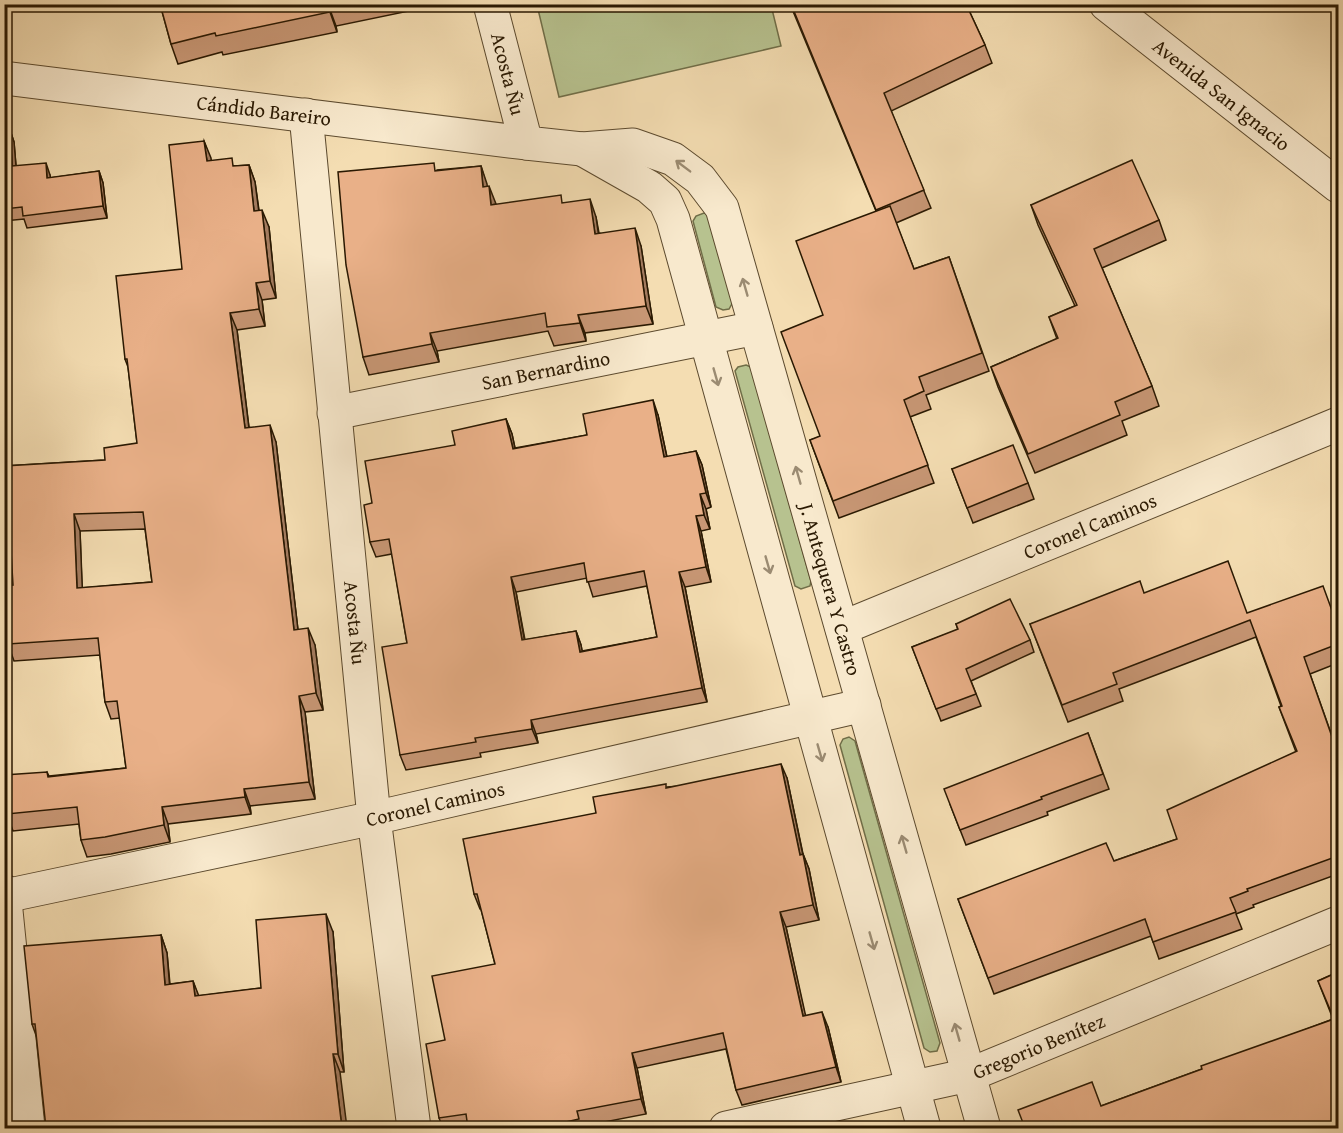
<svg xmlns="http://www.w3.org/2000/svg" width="1343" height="1133" viewBox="0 0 1343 1133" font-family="'Gentium Book Plus',serif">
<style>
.green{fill:#b7c28f;stroke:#706e48;stroke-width:1.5}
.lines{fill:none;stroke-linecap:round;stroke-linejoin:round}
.minor-casing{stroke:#5c4a2e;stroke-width:35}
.tertiary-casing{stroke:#5c4a2e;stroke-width:35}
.minor{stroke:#f8e9cd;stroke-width:33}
.tertiary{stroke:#f8e9cd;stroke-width:33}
.wall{fill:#c89775;stroke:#2a1902;stroke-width:1.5;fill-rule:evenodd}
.shaded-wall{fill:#a37b5f;stroke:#2a1902;stroke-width:1.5}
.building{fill:#e9b088;stroke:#2a1902;stroke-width:1.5;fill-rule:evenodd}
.oneway{stroke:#9b8b72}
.labels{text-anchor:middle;stroke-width:6;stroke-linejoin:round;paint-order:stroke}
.street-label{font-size:20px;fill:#2a1902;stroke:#f8e9cd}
</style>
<rect width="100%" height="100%" fill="#f4ddb2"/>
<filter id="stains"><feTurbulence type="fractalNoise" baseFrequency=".00333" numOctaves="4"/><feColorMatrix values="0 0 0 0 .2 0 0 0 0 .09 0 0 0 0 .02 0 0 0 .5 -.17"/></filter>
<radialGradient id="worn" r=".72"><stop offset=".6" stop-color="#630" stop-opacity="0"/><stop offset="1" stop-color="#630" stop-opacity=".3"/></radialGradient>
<g class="green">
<polygon points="537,5 771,5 781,46 559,97"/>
<polygon points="704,213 707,214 733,302 729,309 723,310 716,307 693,221 696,216"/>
<polygon points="746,365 751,367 811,581 810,586 801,589 795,586 735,371 738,367"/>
<polygon points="849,737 855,741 940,1043 937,1051 930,1052 924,1048 840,745 843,739"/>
</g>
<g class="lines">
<g class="minor-casing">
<g id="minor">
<path id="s1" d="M 1106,4 L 1338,186"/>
<path id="s2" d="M 4,78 L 526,143"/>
<path id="s3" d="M 306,115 L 374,818 L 414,1128"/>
<path id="s4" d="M 334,413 L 756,328"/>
<path id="s5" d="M 842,628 L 1338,424"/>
<polyline points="4,891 28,1128"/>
<path id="s6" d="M 5,896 L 374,818 L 864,705"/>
<path id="s7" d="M 726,1128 L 969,1075 L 1338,923"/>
</g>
</g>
<g class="tertiary-casing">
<g id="tertiary">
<path id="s8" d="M 490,4 L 526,143 L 582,149 L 633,145 L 673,159 L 700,179 L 722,208 L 984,1128"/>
<polyline points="582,149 649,187 665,201 673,219 924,1128"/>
</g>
</g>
<use href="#minor" class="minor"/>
<use href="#tertiary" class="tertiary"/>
</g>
<g class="wall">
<polygon points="160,4 408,4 409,11 336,26 337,32 223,55 222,52 178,64 171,44"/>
<polygon points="790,4 966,4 985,45 992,63 891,111 931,208 896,223 914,269 949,257 989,371 926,395 931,409 910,417 934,483 839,518 810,440 820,437 823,315 876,211"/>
<polygon points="10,130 14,142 16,166 50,175 50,178 99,171 103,183 107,218 27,228 24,219 4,221 4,131"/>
<path d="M 204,141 L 211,161 L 235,166 L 249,165 L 255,182 L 259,210 L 269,227 L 276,298 L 262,300 L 265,326 L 237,330 L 249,427 L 276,442 L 298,630 L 315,645 L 323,710 L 305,712 L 315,799 L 250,806 L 251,814 L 168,824 L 170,842 L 111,854 L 87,857 L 81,840 L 79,824 L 13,831 L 7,814 L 47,772 L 49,776 L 126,768 L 120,718 L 111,719 L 105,702 L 100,655 L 14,661 L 8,644 L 13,585 L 10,535 L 4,535 L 4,466 L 105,460 L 137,443 L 128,367 L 125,359 L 182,269 ZM 145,529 L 152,582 L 82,588 L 80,531 Z"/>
<polygon points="481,166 487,187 496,205 564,203 596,217 599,233 641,246 653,324 585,333 586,341 554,346 548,331 437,351 439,362 369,375 363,357 437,170"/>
<polygon points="1031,205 1159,220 1166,240 1102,268 1152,386 1159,406 1122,421 1127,435 1035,473 998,387 991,367 1057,339 1049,317 1075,306 1038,225"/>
<path d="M 658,415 L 667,457 L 696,451 L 702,465 L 711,507 L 706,509 L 710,529 L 701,531 L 711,582 L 685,587 L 707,702 L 536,734 L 538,743 L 480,753 L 481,757 L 406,770 L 400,755 L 407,643 L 392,554 L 376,557 L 370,542 L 372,503 L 455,445 L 506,419 L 512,434 L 515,448 L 587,435 ZM 587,578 L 593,597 L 647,586 L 657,637 L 582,651 L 581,645 L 576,631 L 525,640 L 516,592 Z"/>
<polygon points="952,469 1028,483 1034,499 973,523"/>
<polygon points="1144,593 1247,613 1338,627 1338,663 1310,674 1338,753 1338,874 1253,905 1254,907 1236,914 1242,929 1159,959 1151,936 994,994 958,899 1114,861 1177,839 1296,752 1279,707 1281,706 1256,637 1119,689 1123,701 1068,722 1030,624"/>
<polygon points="956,624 1030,640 1034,652 971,681 981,706 941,721 912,647 958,630"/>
<polygon points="1088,733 1109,789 1047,812 1048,815 966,845 950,804"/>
<polygon points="787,778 803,854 809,869 819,920 786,927 805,1016 828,1027 841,1082 742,1105 736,1090 726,1049 637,1068 646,1114 583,1126 583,1128 443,1128 439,1118 445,1040 495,964 481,909 480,909 474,894 596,813 667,787"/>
<polygon points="333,932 344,1072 340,1072 37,1038 32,1024 161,935 167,953 170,984 193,981 198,996 261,988"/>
<polygon points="1338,972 1338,1128 1025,1128 1101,1106 1202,1069 1333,1019 1318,981"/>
</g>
<g class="shaded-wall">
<polygon points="329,7 336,26 337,32 330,12"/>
<polygon points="10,130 14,142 17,178 12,166"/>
<polygon points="204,141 211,158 213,178 207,161"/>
<polygon points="46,163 50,175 52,190 47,178"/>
<polygon points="249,165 255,182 261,228 254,211"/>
<polygon points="481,166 487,184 489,205 483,187"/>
<polygon points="99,171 103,183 107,218 103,206"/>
<polygon points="489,186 496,204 491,205"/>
<polygon points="590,199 596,217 601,252 595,234"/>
<polygon points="262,210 269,227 276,298 270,281"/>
<polygon points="635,228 641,246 653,324 646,306"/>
<polygon points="256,283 262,300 265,326 259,309"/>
<polygon points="230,313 237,330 251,445 245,428"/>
<polygon points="578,315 585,333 586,341 580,323"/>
<polygon points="430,333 437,351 439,362 432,344"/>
<polygon points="653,400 658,415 670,472 664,457"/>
<polygon points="506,419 512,434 518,463 513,449"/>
<polygon points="270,425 276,442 300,647 294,630"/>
<polygon points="696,451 702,465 711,507 706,493"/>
<polygon points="700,494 706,509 710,529 704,515"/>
<polygon points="74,514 80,531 83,605 77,588"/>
<polygon points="696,516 701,531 711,582 706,567"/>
<polygon points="679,572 685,587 707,702 702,688"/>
<polygon points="511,577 516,592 527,655 522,640"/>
<polygon points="308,628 315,645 323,710 316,693"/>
<polygon points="576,631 581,645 585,666 580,652"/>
<polygon points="299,696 305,712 315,799 309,782"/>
<polygon points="531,720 536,734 538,743 532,729"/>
<polygon points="781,764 787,778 806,870 800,855"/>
<polygon points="244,789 250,806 251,814 245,797"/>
<polygon points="162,807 168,824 170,842 164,825"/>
<polygon points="803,854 809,869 819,920 813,905"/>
<polygon points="780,912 786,927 809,1031 803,1016"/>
<polygon points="326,914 333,932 344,1072 338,1054"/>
<polygon points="161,935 167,953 171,1003 165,985"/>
<polygon points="193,981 200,999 195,996"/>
<polygon points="822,1012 828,1027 841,1082 836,1067"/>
<polygon points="632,1053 637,1068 646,1114 641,1099"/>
<polygon points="333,1054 340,1072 347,1128 342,1128"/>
</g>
<g class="building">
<polygon points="160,4 339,4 329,7 330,12 216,36 215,33 171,44"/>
<polygon points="791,4 966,4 985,45 884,93 924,190 876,210"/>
<polygon points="10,130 12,166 46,163 47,178 99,171 103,206 23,216 22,207 4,209 4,131"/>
<path d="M 204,141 L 207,161 L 232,158 L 233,166 L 249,165 L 254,211 L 262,210 L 270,281 L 256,283 L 259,309 L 230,313 L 245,428 L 270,425 L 294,630 L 308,628 L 316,693 L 299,696 L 309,782 L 244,789 L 245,797 L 162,807 L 164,825 L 105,837 L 81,840 L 77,807 L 7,814 L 4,794 L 4,775 L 47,772 L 48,777 L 126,768 L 117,701 L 105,702 L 98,638 L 8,644 L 4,586 L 13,585 L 9,518 L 4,518 L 4,466 L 105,460 L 104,448 L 137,443 L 127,359 L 125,359 L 116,276 L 182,269 L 169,145 ZM 143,512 L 152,582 L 77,588 L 74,514 Z"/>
<polygon points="1132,160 1159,220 1094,249 1152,386 1115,402 1120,415 1028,454 991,367 1058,338 1049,317 1077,305 1031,205"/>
<polygon points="434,163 435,171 481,166 483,187 489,186 491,205 561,195 562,203 590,199 595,234 635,228 646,306 578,315 580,323 547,327 545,313 430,333 432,344 363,357 346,265 338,172"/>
<polygon points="890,206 914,269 949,257 982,353 919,377 924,391 904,400 928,465 833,501 810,440 820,436 781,332 823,315 796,241"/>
<path d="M 653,400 L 664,457 L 696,451 L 706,493 L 700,494 L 704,515 L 696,516 L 706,567 L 679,572 L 702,688 L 531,720 L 532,729 L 475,738 L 476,742 L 400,755 L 382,647 L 407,643 L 389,539 L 370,542 L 364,505 L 372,503 L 365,461 L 455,445 L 452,431 L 506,419 L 513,449 L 587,435 L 583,414 ZM 584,563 L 587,582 L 644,571 L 657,637 L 580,652 L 576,631 L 522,640 L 511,577 Z"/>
<polygon points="1013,445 1028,483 967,508 952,469"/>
<polygon points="1228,561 1247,613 1323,586 1338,627 1338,644 1304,657 1338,754 1338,856 1247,889 1248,891 1230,898 1236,912 1153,942 1145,919 988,978 958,899 1106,843 1114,861 1177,839 1167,810 1297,751 1279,707 1282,706 1250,620 1113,673 1117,684 1062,705 1030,624 1140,581 1144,593"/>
<polygon points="1010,599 1030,640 966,669 976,694 936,709 912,647 958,629 956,624"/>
<polygon points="1088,733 1103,774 1041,797 1042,799 960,830 944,789"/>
<polygon points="781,764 800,855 803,854 813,905 780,912 803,1016 822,1012 836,1067 736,1090 723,1033 632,1053 641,1099 577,1111 579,1119 544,1127 544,1126 528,1128 468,1128 466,1114 439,1118 426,1044 445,1040 432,976 495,964 477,894 474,894 463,839 596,813 593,797 666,784 666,788"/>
<polygon points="326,914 338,1054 333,1054 342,1128 46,1128 35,1024 32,1024 24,946 161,935 165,985 193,981 195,996 261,988 256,920"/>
<polygon points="1338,972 1338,1085 1336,1087 1338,1094 1338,1121 1317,1128 1025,1128 1018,1110 1092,1082 1101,1106 1202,1069 1201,1066 1334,1019 1318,981"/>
</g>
<defs><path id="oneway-shaft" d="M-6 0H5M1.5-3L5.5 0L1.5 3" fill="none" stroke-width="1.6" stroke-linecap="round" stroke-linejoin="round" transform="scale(1.5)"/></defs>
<g class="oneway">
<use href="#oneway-shaft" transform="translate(683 166) rotate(-143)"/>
<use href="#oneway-shaft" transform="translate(745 287) rotate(-106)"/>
<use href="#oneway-shaft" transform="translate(716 377) rotate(74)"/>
<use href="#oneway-shaft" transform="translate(798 475) rotate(-106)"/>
<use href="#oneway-shaft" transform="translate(768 565) rotate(74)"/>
<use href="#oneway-shaft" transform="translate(820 753) rotate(74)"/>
<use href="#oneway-shaft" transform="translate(904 844) rotate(-106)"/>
<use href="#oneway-shaft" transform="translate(872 941) rotate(74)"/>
<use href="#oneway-shaft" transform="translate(957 1032) rotate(-106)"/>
</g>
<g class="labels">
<g class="street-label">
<text dy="7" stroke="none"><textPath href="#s8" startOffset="72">Acosta Ñu</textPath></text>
<text dy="7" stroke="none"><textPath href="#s1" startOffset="147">Avenida San Ignacio</textPath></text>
<text dy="7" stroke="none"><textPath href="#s2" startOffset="262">Cándido Bareiro</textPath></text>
<text dy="7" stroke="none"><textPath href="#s4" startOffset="216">San Bernardino</textPath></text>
<text dy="7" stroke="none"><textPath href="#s5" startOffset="268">Coronel Caminos</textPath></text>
<text dy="7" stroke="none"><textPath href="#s8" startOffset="760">J. Antequera Y Castro</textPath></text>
<text dy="7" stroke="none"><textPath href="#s3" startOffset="510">Acosta Ñu</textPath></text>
<text dy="7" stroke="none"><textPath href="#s6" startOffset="440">Coronel Caminos</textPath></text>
<text dy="7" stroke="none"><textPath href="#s7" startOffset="324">Gregorio Benítez</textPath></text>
</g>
</g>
<rect width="1343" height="1133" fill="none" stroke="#f4ddb2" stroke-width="24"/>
<rect x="6" y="6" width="1331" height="1121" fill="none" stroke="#2a1902" stroke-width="3"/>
<rect x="12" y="12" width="1319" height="1109" fill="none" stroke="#2a1902" stroke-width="1.5"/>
<rect width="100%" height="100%" filter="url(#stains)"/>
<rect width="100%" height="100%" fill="url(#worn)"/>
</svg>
